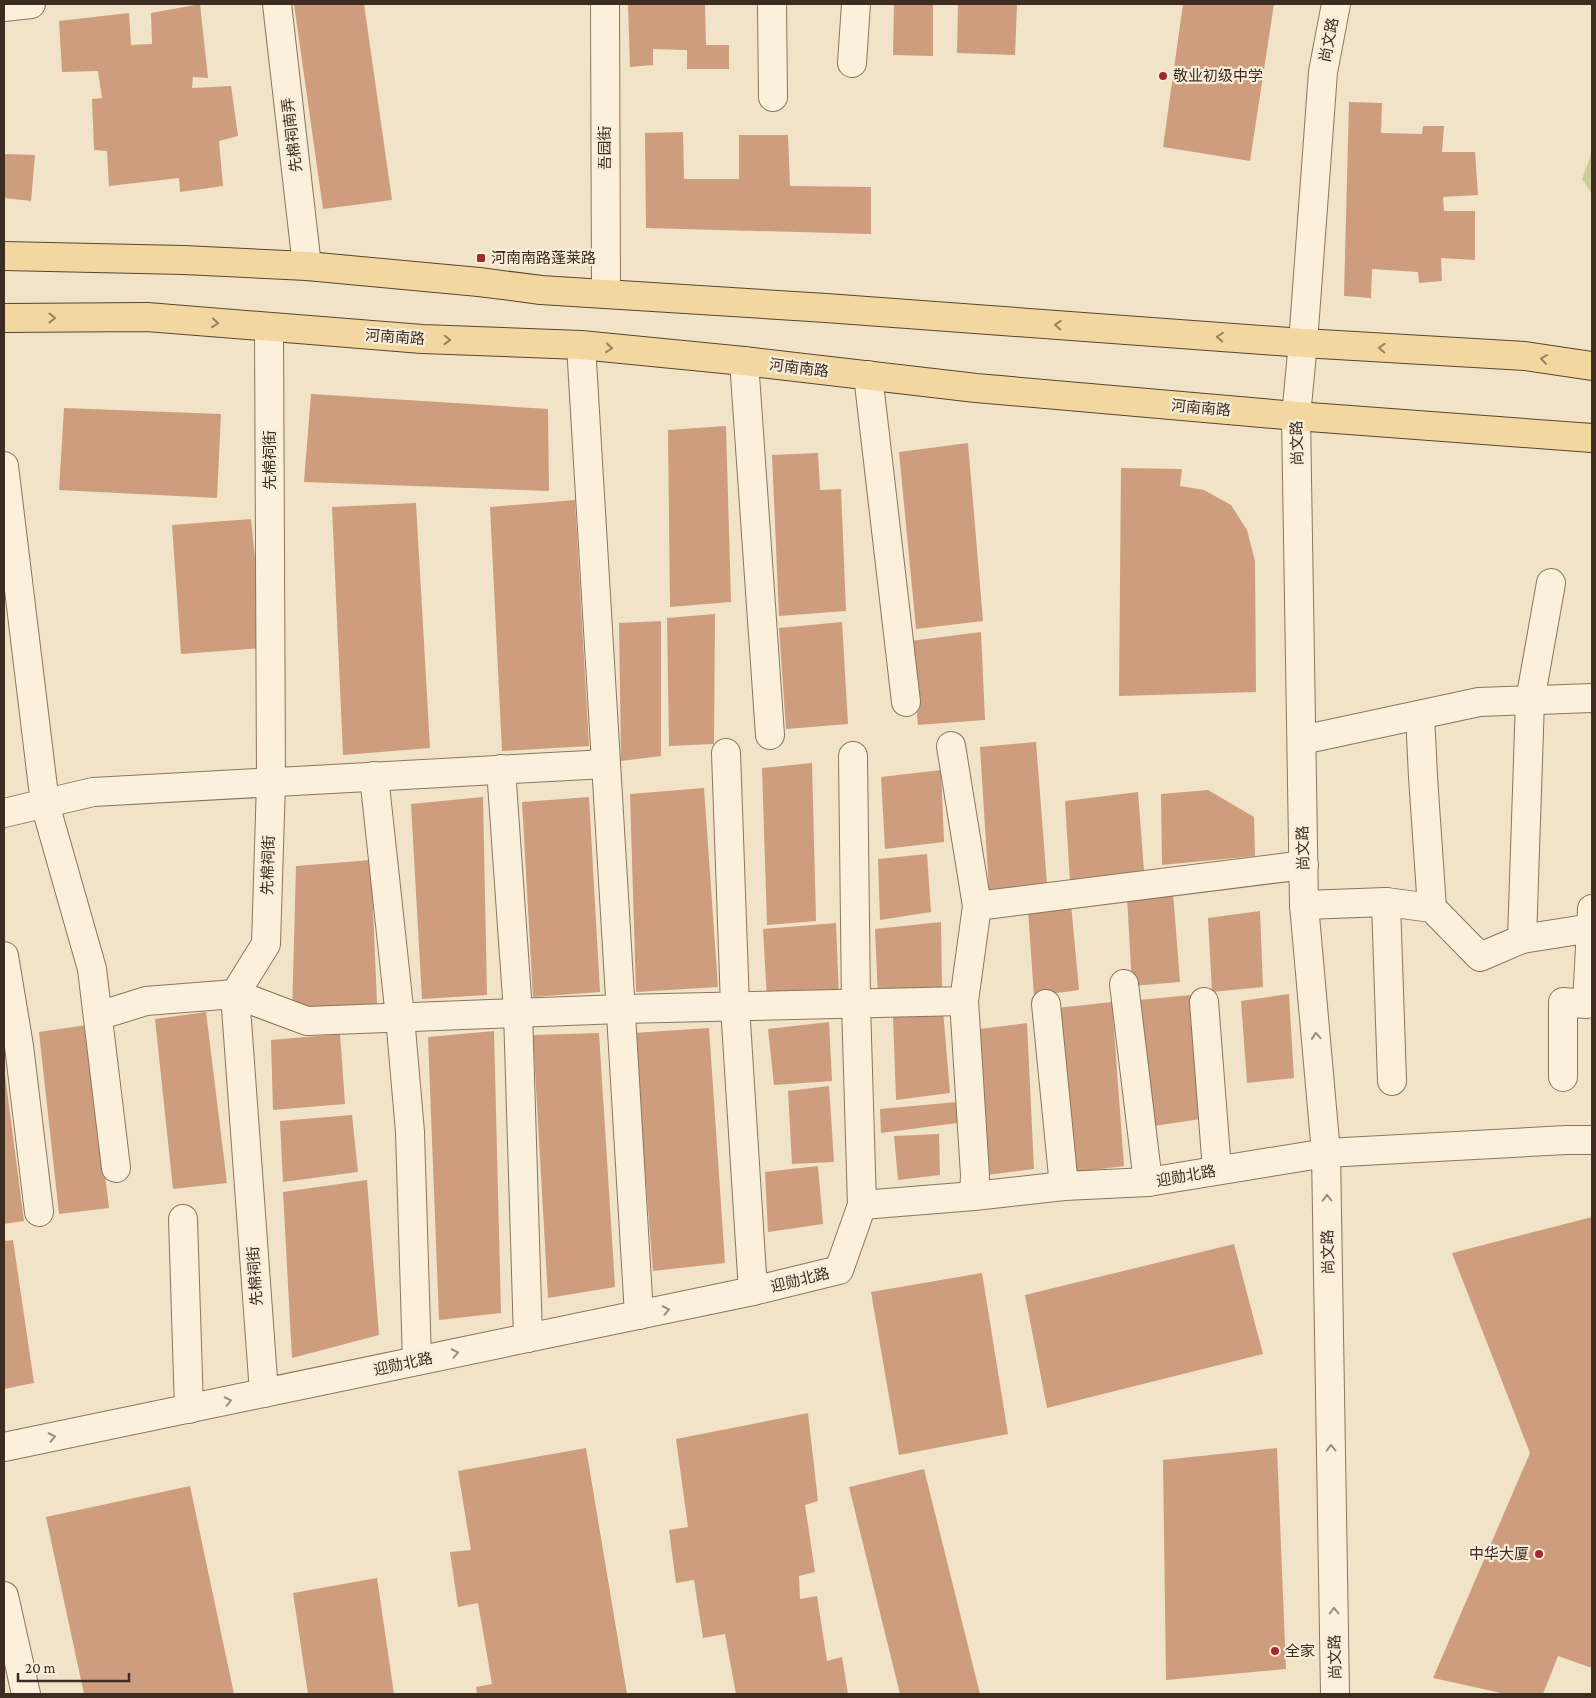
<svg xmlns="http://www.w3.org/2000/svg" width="1596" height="1698" viewBox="0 0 1596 1698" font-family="'Crimson Pro','Noto Sans SC',serif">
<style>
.green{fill:#cace9b}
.building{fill:#ce9d7e}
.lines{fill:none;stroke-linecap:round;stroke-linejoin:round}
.minor-casing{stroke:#8c755c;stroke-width:30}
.major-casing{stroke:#5a4330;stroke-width:30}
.minor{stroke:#faf0dc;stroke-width:28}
.major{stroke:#f2d7a1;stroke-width:28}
.oneway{stroke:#988260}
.oneway2{stroke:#9c8e7e}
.poi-dot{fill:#9d2b2f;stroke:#f7edd8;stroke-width:2}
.labels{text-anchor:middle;stroke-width:4.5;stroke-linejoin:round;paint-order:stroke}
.street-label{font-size:15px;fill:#3d2d20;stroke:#f7edd8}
.poi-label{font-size:15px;fill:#3d2d20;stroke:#f7edd8;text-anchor:start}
</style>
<rect width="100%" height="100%" fill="#f0e3c8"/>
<polygon class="green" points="1592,152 1592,194 1582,179"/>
<g class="building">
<polygon points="200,4 208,78 193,77 192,88 231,86 238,136 219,141 223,186 180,192 179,178 109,186 107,151 94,150 92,99 102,98 98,71 62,72 59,21 129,13 131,45 152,44 151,13"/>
<polygon points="294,4 364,4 392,200 323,209"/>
<polygon points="628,4 705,4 706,45 729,45 729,69 687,69 687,50 653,49 653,65 630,67"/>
<polygon points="894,4 933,4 933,56 893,55"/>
<polygon points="958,4 1017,4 1015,55 957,53"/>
<polygon points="1183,4 1274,4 1250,161 1163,147"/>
<polygon points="1349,102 1382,103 1381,133 1422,134 1423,126 1444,126 1442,152 1475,152 1478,195 1443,197 1444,211 1475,211 1475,260 1441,258 1442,281 1419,283 1418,272 1372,269 1371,298 1344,296"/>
<polygon points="683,132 684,179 739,179 739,135 788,135 790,186 871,187 871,234 646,228 645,133"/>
<polygon points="4,154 35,155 31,201 4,198"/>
<polygon points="311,394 548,409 549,491 304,482"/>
<polygon points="64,408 221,414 217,498 59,490"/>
<polygon points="726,426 731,602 670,607 668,430"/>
<polygon points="968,443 983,621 916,629 899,452"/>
<polygon points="818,453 820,490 841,489 846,611 779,616 772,455"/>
<polygon points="1121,468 1182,469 1180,486 1204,490 1231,505 1247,530 1255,561 1256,692 1119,696"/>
<polygon points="575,500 589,746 502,751 490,507"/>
<polygon points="416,503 430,748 343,755 332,507"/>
<polygon points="251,519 264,648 181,654 172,525"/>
<polygon points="715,614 714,744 669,746 667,618"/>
<polygon points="661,621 661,756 621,761 619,623"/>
<polygon points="842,622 848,724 786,729 779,628"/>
<polygon points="981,632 985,720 918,725 910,641"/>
<polygon points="1036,742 1047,884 989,890 980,747"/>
<polygon points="812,763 816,921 767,925 762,768"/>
<polygon points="941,770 944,842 885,849 881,777"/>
<polygon points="704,788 718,987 636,992 630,794"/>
<polygon points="1208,790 1254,817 1255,856 1162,865 1161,794"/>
<polygon points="1138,792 1144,871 1070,881 1065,801"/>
<polygon points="483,797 487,995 422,999 411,804"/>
<polygon points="589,797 600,992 533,997 522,802"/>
<polygon points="927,854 931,912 880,920 878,859"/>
<polygon points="371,860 377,1004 292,1015 296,866"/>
<polygon points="1173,893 1180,982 1132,986 1127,897"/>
<polygon points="1071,904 1079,990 1034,996 1028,910"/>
<polygon points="1260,911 1263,987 1212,992 1208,918"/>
<polygon points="941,922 942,989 878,997 875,929"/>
<polygon points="836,923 839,999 767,1001 763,929"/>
<polygon points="1289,994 1294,1078 1247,1083 1241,1001"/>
<polygon points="1191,995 1201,1119 1154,1126 1139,1000"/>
<polygon points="1112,1002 1124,1166 1071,1173 1057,1008"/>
<polygon points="943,1010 950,1093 896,1100 893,1017"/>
<polygon points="206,1012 227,1183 173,1189 155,1019"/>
<polygon points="829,1022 832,1081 774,1085 768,1029"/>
<polygon points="1027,1023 1034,1169 987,1175 980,1029"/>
<polygon points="87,1025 109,1208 59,1214 39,1032"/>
<polygon points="709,1028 725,1263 653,1271 634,1033"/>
<polygon points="494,1031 501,1313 439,1320 428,1037"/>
<polygon points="599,1033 615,1287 548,1298 533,1035"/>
<polygon points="340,1034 345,1104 273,1110 271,1040"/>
<polygon points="4,1067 24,1221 4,1224"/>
<polygon points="829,1086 834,1162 792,1164 788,1091"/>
<polygon points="957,1102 957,1123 881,1133 880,1109"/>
<polygon points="352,1115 358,1172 283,1182 280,1121"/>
<polygon points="939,1134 940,1175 898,1180 894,1136"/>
<polygon points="818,1166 823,1224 768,1232 765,1172"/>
<polygon points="367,1180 379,1335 292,1358 283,1192"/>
<polygon points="1592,1217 1592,1668 1558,1656 1543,1694 1506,1694 1433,1678 1530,1453 1452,1253"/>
<polygon points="13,1240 34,1383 4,1389 4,1241"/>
<polygon points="1234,1244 1263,1354 1047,1408 1025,1295"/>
<polygon points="982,1273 1008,1434 899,1455 871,1292"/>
<polygon points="808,1413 818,1501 805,1505 815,1572 799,1576 800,1599 817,1596 827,1661 842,1657 848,1694 736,1694 725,1634 703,1638 694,1580 676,1583 669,1530 688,1527 676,1439"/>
<polygon points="586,1448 627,1694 477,1694 476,1687 492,1684 478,1603 458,1607 450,1552 471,1550 458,1471"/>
<polygon points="1277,1448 1286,1669 1166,1680 1163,1460"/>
<polygon points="924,1469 980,1694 900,1694 849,1487"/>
<polygon points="190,1486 234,1694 84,1694 46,1517"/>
<polygon points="377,1578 394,1694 308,1694 293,1593"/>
</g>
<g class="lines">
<g class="minor-casing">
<g id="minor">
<polyline points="277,4 307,266"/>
<polyline points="605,4 606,293"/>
<polyline points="772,4 773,97"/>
<polyline points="4,7 31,4"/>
<polyline points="852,63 856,4"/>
<polyline points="581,345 639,1315"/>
<polyline points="744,361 770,735"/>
<polyline points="868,375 906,702"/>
<polyline points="4,466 45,804 92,969 116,1168"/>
<polyline points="1420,715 1423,777 1432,908"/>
<polyline points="1302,740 1479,702 1592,698"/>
<polyline points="951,746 977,906"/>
<polyline points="726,753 735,1006 753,1291"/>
<polyline points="853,756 856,1004 862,1205"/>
<polyline points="501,769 518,1012 528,1338"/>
<polyline points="374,776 400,1017 410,1132 417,1361"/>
<polyline points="4,813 93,792 606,764"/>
<polyline points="1386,902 1392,1081"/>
<polyline points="1304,905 1386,902 1432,908 1480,957 1522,939 1592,928"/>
<polyline points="1522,939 1530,701 1551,583"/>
<polyline points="4,956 19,1046 39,1212"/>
<polyline points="1124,984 1148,1182"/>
<polyline points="964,1001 975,1175 974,1196"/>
<polyline points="1204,1002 1217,1170"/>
<polyline points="1046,1004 1064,1186"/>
<polyline points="98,1016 146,1001 235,994 307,1021 621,1009 964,1001 977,906 1304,865"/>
<polyline points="1563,1077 1563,1002 1587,1004 1592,909"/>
<polyline points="183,1219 189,1409"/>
<polyline points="264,1393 235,994 266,944 271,782 269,328"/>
<polyline points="4,1447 753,1291 839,1270 862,1205 974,1196 1064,1186 1148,1182 1326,1153 1566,1140 1592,1140"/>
<polyline points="4,1596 26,1694"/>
<polyline points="1335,1694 1326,1153 1304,905 1296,416 1303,343 1323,72 1336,4"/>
</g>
</g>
<g class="major-casing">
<g id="major">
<polyline points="4,256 184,260 307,266 479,282 541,290 826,308 1303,343 1525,356 1592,366"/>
<polyline points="4,318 147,317 422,339 581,345 744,361 976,388 1296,416 1592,438"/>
</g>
</g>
<use href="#minor" class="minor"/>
<use href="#major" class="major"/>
</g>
<defs><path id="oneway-chevron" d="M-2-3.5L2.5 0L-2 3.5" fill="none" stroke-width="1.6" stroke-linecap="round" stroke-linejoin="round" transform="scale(1.25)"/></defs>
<g class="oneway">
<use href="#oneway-chevron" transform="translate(52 318)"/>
<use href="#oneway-chevron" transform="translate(215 323) rotate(5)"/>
<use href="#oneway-chevron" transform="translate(1058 325) rotate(-176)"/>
<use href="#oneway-chevron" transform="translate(1220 337) rotate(-176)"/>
<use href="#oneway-chevron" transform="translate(447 340) rotate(2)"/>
<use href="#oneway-chevron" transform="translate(609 348) rotate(5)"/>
<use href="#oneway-chevron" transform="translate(1382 348) rotate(-177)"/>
<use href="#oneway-chevron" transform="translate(1544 359) rotate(-172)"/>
</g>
<g class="oneway2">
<use href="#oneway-chevron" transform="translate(1316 1036) rotate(-95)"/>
<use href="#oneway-chevron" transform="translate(1327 1198) rotate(-91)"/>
<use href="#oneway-chevron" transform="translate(666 1310) rotate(-12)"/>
<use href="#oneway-chevron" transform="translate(455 1353) rotate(-12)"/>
<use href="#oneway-chevron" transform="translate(228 1401) rotate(-12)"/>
<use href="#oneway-chevron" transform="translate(52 1437) rotate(-12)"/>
<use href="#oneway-chevron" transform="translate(1331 1448) rotate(-91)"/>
<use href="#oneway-chevron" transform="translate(1334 1611) rotate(-91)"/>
</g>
<g class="poi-dot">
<circle cx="1163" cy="76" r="5"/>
<rect x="476" y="253" width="10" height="10" rx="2.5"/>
<circle cx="1539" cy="1554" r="5"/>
<circle cx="1275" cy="1651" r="5"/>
</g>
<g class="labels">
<g class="street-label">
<text transform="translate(1329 40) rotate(-79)" y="5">尚文路</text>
<text transform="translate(292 135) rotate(-97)" y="5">先棉祠南弄</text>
<text transform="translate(605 148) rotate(-90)" y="5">吾园街</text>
<text transform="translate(395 337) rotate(4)" y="5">河南南路</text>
<text transform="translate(799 368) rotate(7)" y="5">河南南路</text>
<text transform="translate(1201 408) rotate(5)" y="5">河南南路</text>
<text transform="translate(1297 443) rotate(-91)" y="5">尚文路</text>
<text transform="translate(270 460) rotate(-90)" y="5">先棉祠街</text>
<text transform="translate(1303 848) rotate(-91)" y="5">尚文路</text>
<text transform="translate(268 865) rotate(-88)" y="5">先棉祠街</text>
<text transform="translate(1186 1176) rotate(-10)" y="5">迎勋北路</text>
<text transform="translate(1328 1252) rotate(-91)" y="5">尚文路</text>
<text transform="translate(255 1276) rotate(-94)" y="5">先棉祠街</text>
<text transform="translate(800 1280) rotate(-14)" y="5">迎勋北路</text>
<text transform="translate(403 1364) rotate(-12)" y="5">迎勋北路</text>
<text transform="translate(1335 1657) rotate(-91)" y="5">尚文路</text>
</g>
<g class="poi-label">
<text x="1173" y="81">敬业初级中学</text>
<text x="491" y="263">河南南路蓬莱路</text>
<text x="1529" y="1559" text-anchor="end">中华大厦</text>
<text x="1285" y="1656">全家</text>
</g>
</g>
<rect width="1596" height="1698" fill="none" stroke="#3d2d20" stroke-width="10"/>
<path d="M18 1673v8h111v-8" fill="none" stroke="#3d2d20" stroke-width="2.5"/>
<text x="25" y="1673" font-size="15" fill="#3d2d20" stroke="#f7edd8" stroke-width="4" paint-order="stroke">20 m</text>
</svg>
